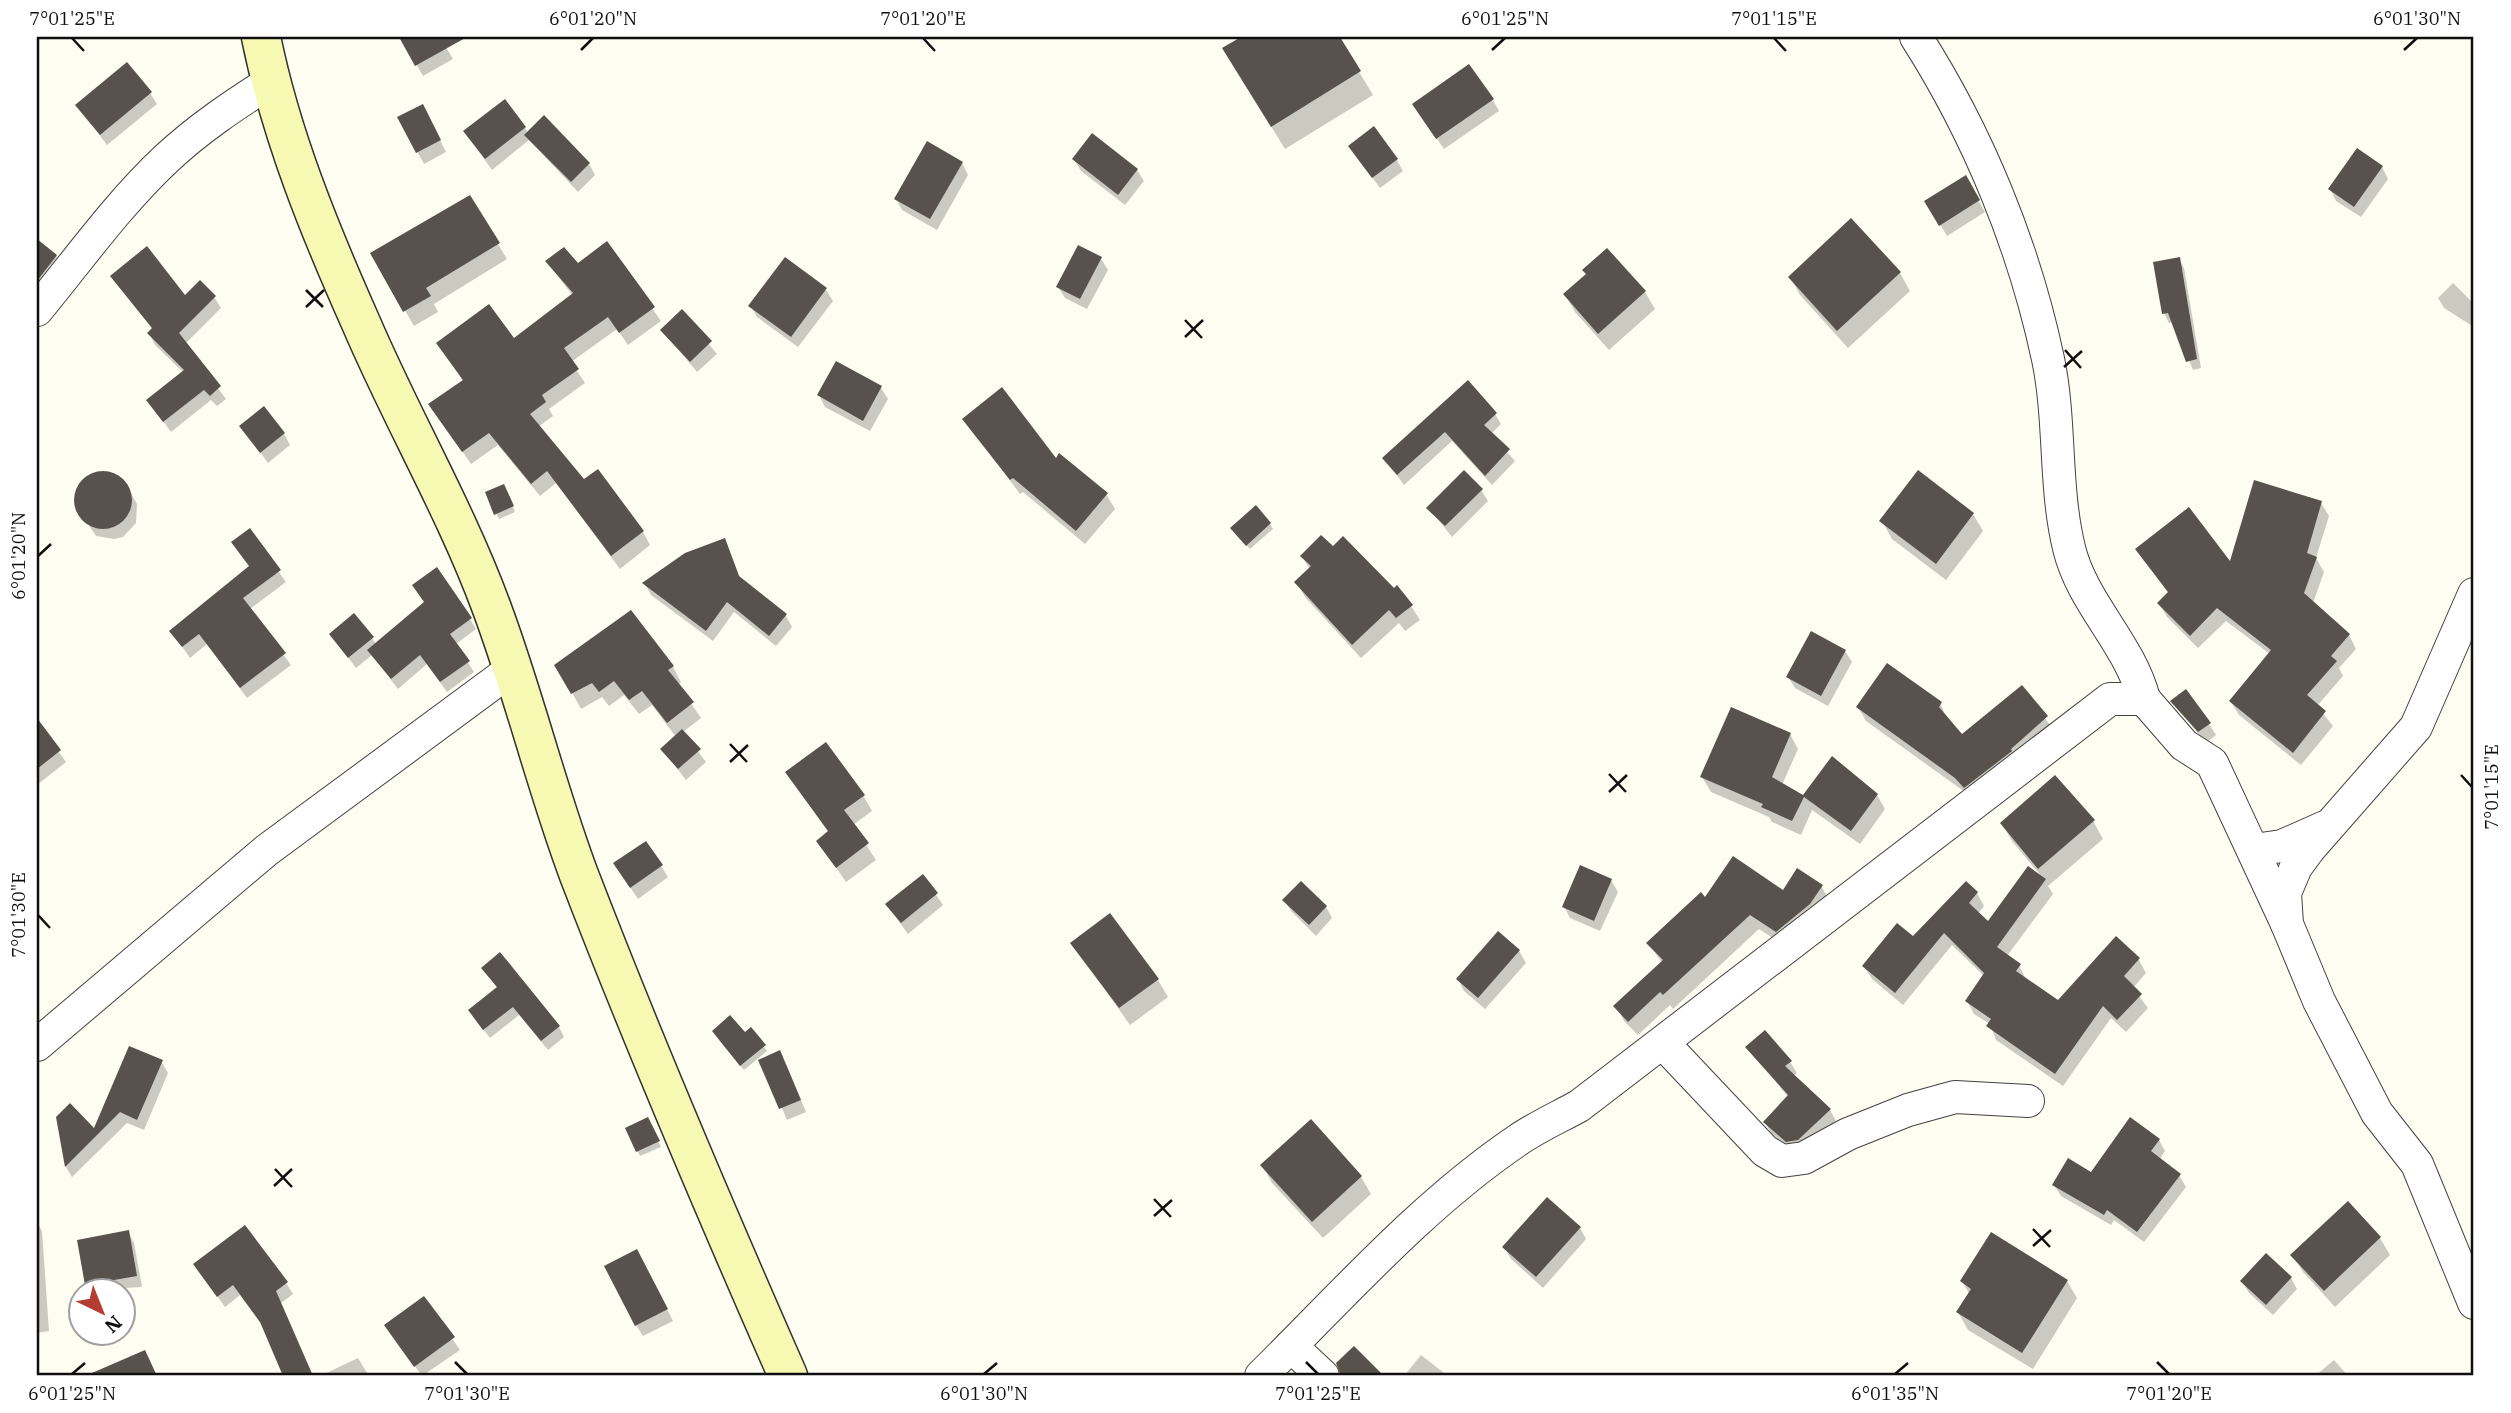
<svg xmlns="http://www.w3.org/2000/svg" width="2511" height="1413" viewBox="0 0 2511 1413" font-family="'IBM Plex Serif',serif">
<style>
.shadow{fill:#0003}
.building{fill:#57524c}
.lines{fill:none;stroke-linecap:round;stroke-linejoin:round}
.street-casing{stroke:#424242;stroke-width:34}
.secondary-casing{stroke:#313131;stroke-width:41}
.street{stroke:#fff;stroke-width:32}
.secondary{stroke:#f7f9b3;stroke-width:38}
.ticks{fill:none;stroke:#0f0f0f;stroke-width:2.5}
.neatline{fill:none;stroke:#0f0f0f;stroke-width:2.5}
.ticks-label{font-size:18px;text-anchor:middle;fill:#0f0f0f}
</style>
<rect width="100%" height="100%" fill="#fefdf2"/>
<g class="shadow">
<polygon points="401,37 440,37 453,59 423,76"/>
<polygon points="1244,37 1338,37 1373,95 1285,149 1224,49"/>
<polygon points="150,93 157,104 107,145 77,105"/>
<polygon points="1493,100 1499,111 1444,149 1421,116"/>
<polygon points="399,118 429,118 446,152 424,164"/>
<polygon points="525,128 528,133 589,164 595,175 578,192 529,140 492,170 465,132"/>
<polygon points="1357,157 1397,160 1403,171 1380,188"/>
<polygon points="1074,159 1137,170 1144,181 1125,205 1081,171"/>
<polygon points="962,163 968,175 937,230 902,210 896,199"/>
<polygon points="2382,167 2388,179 2361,217 2336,201 2330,189"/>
<polygon points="1965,177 1985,212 1947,236 1926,201"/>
<polygon points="469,197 507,259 434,304 438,312 414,326 372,254"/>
<polygon points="1851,221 1900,273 1910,291 1848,348 1800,295 1790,277"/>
<polygon points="607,244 661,321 628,345 617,329 571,362 585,383 549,409 553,416 538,427 583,482 643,532 650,545 620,569 556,483 540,496 498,445 471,464 430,404 463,381 438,344 513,340 573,296 547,262 577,265"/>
<polygon points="42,245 56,256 63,268 37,295 37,251"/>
<polygon points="785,259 826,290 833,301 798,347 757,317 751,306"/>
<polygon points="1101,259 1108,270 1087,309 1065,298 1058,287"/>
<polygon points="2179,259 2184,268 2201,368 2193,370 2174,322 2169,323 2164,313"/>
<polygon points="112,276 185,298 214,297 221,308 185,344 226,399 217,406 211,400 171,432 148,400 183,372 155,345 149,333 153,330"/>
<polygon points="2453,283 2474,304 2474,327 2444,308 2438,298"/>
<polygon points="1645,292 1655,309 1609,350 1575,312 1565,294"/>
<polygon points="682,312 717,354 697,372 662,330"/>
<polygon points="836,363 881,388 888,399 870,431 825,407 819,395"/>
<polygon points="1468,383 1495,414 1501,424 1491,434 1515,461 1492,485 1452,441 1404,485 1384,458"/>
<polygon points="964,419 1106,494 1115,509 1085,544 1023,492 1020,494"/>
<polygon points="241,426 284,434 290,445 268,463"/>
<polygon points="110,473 125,483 137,504 136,523 123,537 114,539 96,536 77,508 78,489 91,475"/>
<polygon points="1481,490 1488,501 1452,537 1429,508"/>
<polygon points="507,491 515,512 499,519 487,493"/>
<polygon points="2321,503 2329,516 2316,558 2324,572 2313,603 2349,635 2356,649 2339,668 2343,676 2317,706 2333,726 2301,765 2239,715 2231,702 2270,654 2226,621 2198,648 2167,617 2159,603 2169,594 2137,549 2230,564"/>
<polygon points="1973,514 1983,531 1946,580 1892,539 1882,521"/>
<polygon points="1270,524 1273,529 1250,549 1236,534"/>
<polygon points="250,531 286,582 250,609 291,665 247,698 207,644 190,658 172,632 250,568"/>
<polygon points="725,540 741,580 786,616 792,627 776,646 734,612 713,641 651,595 645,584"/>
<polygon points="1302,556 1411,606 1420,620 1405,631 1399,623 1361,658 1305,597 1297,583 1310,570"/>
<polygon points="426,604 470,619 476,629 456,644 474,672 447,692 427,664 398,689 372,655 356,668 331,635 372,638 376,644"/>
<polygon points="1845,651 1852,662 1828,706 1795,688 1788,677"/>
<polygon points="557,665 673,667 681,682 678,685 701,718 683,732 706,762 686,780 662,749 676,737 652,705 639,714 624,695 609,706 602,697 581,709"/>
<polygon points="2021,688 2055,731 1965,792 1866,721 1858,707 1940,703 1947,719 1961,736"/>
<polygon points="2172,701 2209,724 2216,735 2206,743"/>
<polygon points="41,727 66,762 37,785 37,730"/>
<polygon points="1790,734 1798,749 1782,785 1804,798 1832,759 1877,795 1885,809 1860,844 1812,810 1801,835 1772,822 1769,817 1711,792 1702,777"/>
<polygon points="787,773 863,795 872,811 853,825 876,860 846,882 818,841 829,833"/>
<polygon points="2093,821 2103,839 2048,886 2053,894 2007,956 2019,965 2026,980 2058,1002 2116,939 2139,960 2146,973 2133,988 2148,1008 2126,1032 2111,1018 2063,1086 1996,1040 1990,1024 1974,1014 1967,1001 1984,976 1952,945 1903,1005 1872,979 1864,966 1913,938 1977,893 1984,906 1978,914 1988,924 2042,877 2012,841 2002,824"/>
<polygon points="646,843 668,877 638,899 622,875"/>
<polygon points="923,876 943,905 908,934 887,905"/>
<polygon points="1611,880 1618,892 1600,931 1570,918 1564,906"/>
<polygon points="1301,883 1326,907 1332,918 1316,936 1291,911 1284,900"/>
<polygon points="1821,886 1830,901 1785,946 1759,929 1673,1009 1670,1005 1638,1035 1624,1021 1616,1006 1662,963 1649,943 1705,899"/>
<polygon points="1498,933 1519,951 1526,963 1485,1009 1464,991 1458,979"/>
<polygon points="1072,943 1158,980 1168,997 1130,1025"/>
<polygon points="483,968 559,1027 564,1037 548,1050 519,1015 490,1038 476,1020 498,989"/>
<polygon points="751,1029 767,1051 744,1070 717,1037 745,1034"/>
<polygon points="1748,1047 1790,1062 1797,1073 1793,1076 1830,1110 1836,1121 1812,1147 1794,1153 1771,1133 1765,1122 1788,1097"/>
<polygon points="761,1060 786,1064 806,1112 787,1120"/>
<polygon points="161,1061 168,1073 144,1130 127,1123 72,1177 66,1167 58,1117 95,1131"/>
<polygon points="650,1124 661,1147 640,1156 627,1129"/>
<polygon points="2159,1140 2165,1151 2159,1160 2179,1175 2186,1187 2144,1242 2114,1220 2111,1225 2061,1196 2054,1185 2091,1174"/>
<polygon points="1262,1165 1361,1177 1371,1194 1323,1238 1272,1183"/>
<polygon points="37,1222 42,1231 49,1331 37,1333"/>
<polygon points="1580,1228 1586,1239 1543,1288 1511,1259 1504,1247"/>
<polygon points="128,1232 134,1243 142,1287 90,1290 79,1241"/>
<polygon points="2380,1238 2390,1255 2335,1307 2303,1272 2293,1255"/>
<polygon points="643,1262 673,1321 643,1336 636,1325"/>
<polygon points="195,1265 286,1283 293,1294 281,1303 313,1376 285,1376 264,1328 240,1295 225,1307"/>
<polygon points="2291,1278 2297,1289 2273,1315 2249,1293 2242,1282"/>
<polygon points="1962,1281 2067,1281 2077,1298 2033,1369 1968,1330 1958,1312 1970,1295"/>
<polygon points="424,1298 460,1350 422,1376 393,1336"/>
<polygon points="1421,1355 1448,1376 1404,1376"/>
<polygon points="358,1358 369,1376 320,1376"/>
<polygon points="2334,1360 2348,1376 2315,1376"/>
</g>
<g class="building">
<polygon points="399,37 467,37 415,66"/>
<polygon points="1241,37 1340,37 1361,71 1271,127 1222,48"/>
<polygon points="127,62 152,92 100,135 75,105"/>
<polygon points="1469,64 1494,99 1436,139 1412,104"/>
<polygon points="505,99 526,127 485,159 463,131"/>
<polygon points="423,104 441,140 416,153 397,117"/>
<polygon points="544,115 590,163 571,182 524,135"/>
<polygon points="1374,126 1398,159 1372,178 1348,146"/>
<polygon points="1092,133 1138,169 1118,195 1072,159"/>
<polygon points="927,141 963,162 930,219 894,199"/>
<polygon points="2357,148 2383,166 2354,207 2328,189"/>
<polygon points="1966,175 1980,200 1939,226 1924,201"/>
<polygon points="470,195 500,243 426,288 431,296 403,312 370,253"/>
<polygon points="1851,218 1901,272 1837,331 1788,277"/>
<polygon points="37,239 57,255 37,281"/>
<polygon points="607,241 655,307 619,333 608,317 564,348 579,369 542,395 546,402 530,414 584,479 598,469 644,531 611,556 547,471 531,484 489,433 462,452 428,404 463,380 436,343 489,304 514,338 573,293 545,261 564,247 578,263"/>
<polygon points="1078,245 1102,257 1080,299 1056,287"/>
<polygon points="147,246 185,295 200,280 216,296 179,333 221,386 210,396 204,390 163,422 146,400 184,370 147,333 152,328 110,276"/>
<polygon points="1607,248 1646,291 1598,334 1563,294 1586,274 1582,270"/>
<polygon points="785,257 827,288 791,337 748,306"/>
<polygon points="2180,257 2197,359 2186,362 2168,313 2162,314 2153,262"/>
<polygon points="682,309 712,341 690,362 660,330"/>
<polygon points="836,361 882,386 863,421 817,395"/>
<polygon points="1468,380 1497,413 1484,425 1510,449 1485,476 1445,432 1397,475 1382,458"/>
<polygon points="1002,387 1056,458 1059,453 1108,493 1076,531 1013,478 1010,480 962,419"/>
<polygon points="264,406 285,433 260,453 239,426"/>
<polygon points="1464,470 1483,489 1445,526 1426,508"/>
<polygon points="1918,470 1974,513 1936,564 1879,521"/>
<circle cx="103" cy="500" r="29"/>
<polygon points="2254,480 2322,501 2307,553 2317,557 2304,593 2350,634 2331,656 2337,661 2307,695 2326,711 2293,753 2229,701 2271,650 2217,608 2190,636 2157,603 2168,592 2135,549 2189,507 2230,561"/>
<polygon points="504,484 514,506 494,515 485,492"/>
<polygon points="1256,505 1271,523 1246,546 1230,528"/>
<polygon points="250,528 281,570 243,598 286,653 240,688 199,634 182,647 169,631 249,566 231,542"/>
<polygon points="1321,535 1333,546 1343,536 1394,588 1397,585 1413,605 1396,618 1389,610 1352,645 1294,582 1311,566 1300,556"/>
<polygon points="725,538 739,576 787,614 769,636 727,602 706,631 642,583 685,553"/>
<polygon points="437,567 472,618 450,634 470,661 440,682 420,655 391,679 367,650 424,602 412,585"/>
<polygon points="631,610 674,666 668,670 694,702 667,723 642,691 629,700 614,681 599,692 592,683 571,694 554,665"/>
<polygon points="354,613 374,637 348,658 329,634"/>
<polygon points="1811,631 1846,650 1821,696 1786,677"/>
<polygon points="1887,663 1942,702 1939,707 1962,734 2022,685 2048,716 2011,749 2012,751 1964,788 1955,778 1856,707"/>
<polygon points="2186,689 2211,723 2198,732 2170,701"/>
<polygon points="1731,707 1791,733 1772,777 1803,795 1832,756 1878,794 1851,831 1804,797 1792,821 1761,807 1763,804 1700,777"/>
<polygon points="37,718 61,750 37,769"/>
<polygon points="682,729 701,749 678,769 660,749"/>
<polygon points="826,742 865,795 844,810 869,843 836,868 816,841 828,831 785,772"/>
<polygon points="2055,775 2095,820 2038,869 2000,823"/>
<polygon points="646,841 663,865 630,888 613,863"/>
<polygon points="1733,856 1783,890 1797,868 1823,885 1810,904 1776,932 1750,915 1663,995 1660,992 1628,1022 1613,1006 1663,960 1646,943 1701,892 1705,897"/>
<polygon points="1580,865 1612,879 1594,921 1562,907"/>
<polygon points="2028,866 2046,879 1997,947 2021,964 2016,971 2058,1000 2116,936 2140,958 2124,976 2142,994 2117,1020 2103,1006 2055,1074 1986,1026 1991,1019 1965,1001 1984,973 1944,933 1895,993 1862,966 1897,923 1913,936 1966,881 1978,892 1969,903 1988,921"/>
<polygon points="923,874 938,893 901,923 885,904"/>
<polygon points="1301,881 1327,906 1309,925 1282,900"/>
<polygon points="1110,913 1159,979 1119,1008 1070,943"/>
<polygon points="1498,931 1520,950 1478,998 1456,979"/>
<polygon points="500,952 560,1026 541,1041 513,1007 483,1030 468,1010 497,987 481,968"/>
<polygon points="730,1015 745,1032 751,1027 766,1045 740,1066 712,1031"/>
<polygon points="1765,1030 1792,1061 1785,1066 1831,1109 1798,1140 1786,1142 1763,1122 1788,1095 1745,1047"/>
<polygon points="129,1046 163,1060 137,1120 120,1112 65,1167 56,1117 70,1103 94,1128"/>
<polygon points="780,1050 801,1100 779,1109 758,1060"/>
<polygon points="648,1117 660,1141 636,1152 625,1128"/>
<polygon points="2130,1117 2160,1139 2151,1151 2181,1174 2137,1232 2107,1210 2104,1215 2052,1185 2068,1158 2091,1172"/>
<polygon points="1311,1119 1362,1176 1312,1222 1260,1165"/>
<polygon points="1547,1197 1581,1227 1536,1277 1502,1247"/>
<polygon points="2348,1201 2381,1237 2324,1291 2290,1255"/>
<polygon points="245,1225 288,1282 276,1291 313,1376 283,1376 260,1322 233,1285 217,1297 193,1264"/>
<polygon points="129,1230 137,1276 85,1285 77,1240"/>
<polygon points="1991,1232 2068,1280 2022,1353 1956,1312 1971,1289 1960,1281"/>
<polygon points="637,1249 668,1309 635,1326 604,1266"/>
<polygon points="2266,1253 2292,1277 2266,1305 2240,1281"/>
<polygon points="424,1296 455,1337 414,1367 384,1325"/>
<polygon points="1354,1346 1384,1376 1341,1376 1336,1363"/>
<polygon points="145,1350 157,1376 85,1376"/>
</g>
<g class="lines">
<g class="street-casing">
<g id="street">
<path d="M 1916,37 C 1978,134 2024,246 2048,359 C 2061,421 2054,486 2069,548 C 2082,603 2130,644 2144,699"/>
<path d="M 37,310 C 79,259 118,204 166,159 C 198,129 234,105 270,82"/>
<polyline points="2474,594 2416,727 2310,848 2296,867 2285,893 2287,924 2319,1001 2377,1113 2417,1164 2474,1303"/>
<polyline points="2254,850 2282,846 2325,827"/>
<polyline points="1663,1043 1765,1151 1782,1161 1804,1158 1848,1134 1908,1110 1955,1097 2028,1101"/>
<polyline points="37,1045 267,850 511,670"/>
<polyline points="1291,1346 1323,1376"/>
<path d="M 1261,1376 C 1343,1295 1422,1205 1518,1140 C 1537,1127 1559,1117 1579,1106 L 2110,699 L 2144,699 L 2184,745 L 2212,763 L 2287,924"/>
</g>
</g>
<g class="secondary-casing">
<path id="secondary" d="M 261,37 C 281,136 320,231 361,323 C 402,419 455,509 491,606 C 524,694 546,787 579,875 C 644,1044 715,1210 788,1376"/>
</g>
<use href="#street" class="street"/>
<use href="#secondary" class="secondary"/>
</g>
<path class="ticks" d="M 72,38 L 84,51M 923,38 L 935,51M 1774,38 L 1786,51M 581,50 L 593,38M 1492,50 L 1505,38M 2404,50 L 2417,38M 306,290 L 323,307M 306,307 L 324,290M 1185,320 L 1202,338M 1185,337 L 1203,320M 2065,350 L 2081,368M 2064,367 L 2082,351M 38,556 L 51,544M 730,744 L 747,762M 730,762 L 748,745M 1609,774 L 1626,792M 2461,775 L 2472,787M 1609,792 L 1627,775M 38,915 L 50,928M 275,1169 L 292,1187M 274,1186 L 292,1169M 1154,1199 L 1171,1217M 1154,1216 L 1172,1200M 2033,1229 L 2050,1247M 2033,1246 L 2051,1230M 455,1362 L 467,1374M 1306,1362 L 1318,1374M 2157,1362 L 2169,1374M 72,1374 L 85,1363M 984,1374 L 997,1363M 1895,1374 L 1908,1363"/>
<rect width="2511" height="1413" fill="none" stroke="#ffffff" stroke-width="77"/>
<g transform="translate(102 1312) rotate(137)"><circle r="33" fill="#ffffff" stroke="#9f9f9f" stroke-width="2"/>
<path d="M0-5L12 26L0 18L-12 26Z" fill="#b53c31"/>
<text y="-10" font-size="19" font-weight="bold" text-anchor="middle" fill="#0f0f0f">N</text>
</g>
<rect x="38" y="38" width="2434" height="1336" class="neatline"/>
<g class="ticks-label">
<text x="72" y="25">7°01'25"E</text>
<text x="593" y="25">6°01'20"N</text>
<text x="923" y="25">7°01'20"E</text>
<text x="1505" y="25">6°01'25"N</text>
<text x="1774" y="25">7°01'15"E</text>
<text x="2417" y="25">6°01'30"N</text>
<text transform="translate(19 556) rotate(-90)" y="6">6°01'20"N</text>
<text transform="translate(2492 787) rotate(-90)" y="6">7°01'15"E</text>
<text transform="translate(19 915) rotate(-90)" y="6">7°01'30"E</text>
<text x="72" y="1400">6°01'25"N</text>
<text x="467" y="1400">7°01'30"E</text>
<text x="984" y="1400">6°01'30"N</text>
<text x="1318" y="1400">7°01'25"E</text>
<text x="1895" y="1400">6°01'35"N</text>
<text x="2169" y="1400">7°01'20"E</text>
</g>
</svg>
